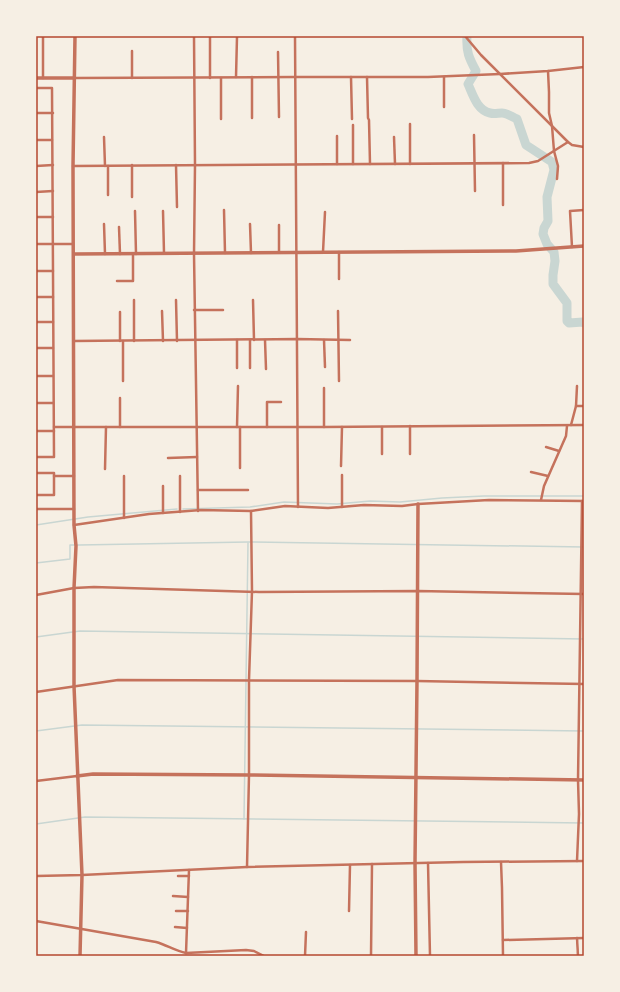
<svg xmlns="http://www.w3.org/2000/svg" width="620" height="992" viewBox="0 0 620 992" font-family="Helvetica,sans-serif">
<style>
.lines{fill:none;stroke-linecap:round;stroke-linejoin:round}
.stream{stroke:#c9d6d2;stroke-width:1.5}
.river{stroke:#c9d6d2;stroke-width:9}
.minor{stroke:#c5725c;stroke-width:2.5}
.tertiary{stroke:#c5725c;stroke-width:3.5}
.neatline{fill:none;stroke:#b5482f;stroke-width:1.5}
</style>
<rect width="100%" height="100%" fill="#f6efe4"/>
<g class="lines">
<g class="stream">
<polyline points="183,509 250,507 284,502 337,504 370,501 400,502 442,498 484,496 584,496"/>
<polyline points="36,525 88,517 177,509"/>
<polyline points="36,563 70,559 70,545 79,545 248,542 584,547"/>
<polyline points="36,637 80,631 584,639"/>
<polyline points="36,731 82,725 584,731"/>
<polyline points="244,819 248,543"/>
<polyline points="36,824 85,817 584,823"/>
</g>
<path class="river" d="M 467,36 C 466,52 469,58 476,71 L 468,84 C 473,95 477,110 490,113 C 494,114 498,113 502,113 C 507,113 512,117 517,119 L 526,145 L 552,162 L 554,170 L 547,197 L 548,221 L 544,228 L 543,234 L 547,244 L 554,252 L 555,261 L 553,275 L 553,284 L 567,303 L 567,321 L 569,323 L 583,322 L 584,323"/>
<g class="minor">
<polyline points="194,36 195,165 194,254 198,511"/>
<polyline points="295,36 298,507"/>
<polyline points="465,36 481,55 568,142 572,145 584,147"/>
<polyline points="43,37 43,78"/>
<polyline points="132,51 132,78"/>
<polyline points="278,52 279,117"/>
<polyline points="548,71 549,92 549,113 552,126 554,151 558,166 557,179"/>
<polyline points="236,77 237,37"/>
<polyline points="252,77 252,118"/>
<polyline points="351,77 352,119"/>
<polyline points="367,77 368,118 369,120 370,164"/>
<polyline points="74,78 295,77 428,77 500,74 548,71 584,67"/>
<polyline points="210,78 210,36"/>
<polyline points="36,88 52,88 54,457 36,457"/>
<polyline points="444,107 444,77"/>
<polyline points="36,113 53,113"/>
<polyline points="221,119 221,78"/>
<polyline points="474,135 475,191"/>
<polyline points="104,137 105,166"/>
<polyline points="394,137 395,164"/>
<polyline points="36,140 52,140"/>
<polyline points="503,163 503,205"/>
<polyline points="337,164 337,136"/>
<polyline points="353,164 353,125"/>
<polyline points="410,164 410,124"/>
<polyline points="132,165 132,197"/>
<polyline points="176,165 177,207"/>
<polyline points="36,166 53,165"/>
<polyline points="73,166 529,163 538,161 568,142"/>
<polyline points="108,166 108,195"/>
<polyline points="36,192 53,191"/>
<polyline points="224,210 225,253"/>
<polyline points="135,211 136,254"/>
<polyline points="163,211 164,253"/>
<polyline points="36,217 53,217"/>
<polyline points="104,224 105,254"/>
<polyline points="250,224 251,253"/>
<polyline points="279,225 279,252"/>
<polyline points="119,227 120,254"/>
<polyline points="36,244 73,244"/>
<polyline points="572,247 570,211 584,210"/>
<polyline points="323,252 325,212"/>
<polyline points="36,271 53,271"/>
<polyline points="339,279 339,252"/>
<polyline points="117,281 133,281 133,254"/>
<polyline points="36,297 53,297"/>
<polyline points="134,300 134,341"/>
<polyline points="176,300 177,341"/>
<polyline points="253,300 254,340"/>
<polyline points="194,310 223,310"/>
<polyline points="162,311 163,341"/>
<polyline points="338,311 339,381"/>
<polyline points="36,322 53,322"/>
<polyline points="250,340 250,368"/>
<polyline points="265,340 266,369"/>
<polyline points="324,340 325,367"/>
<polyline points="74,341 297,339 350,340"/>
<polyline points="120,341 120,312"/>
<polyline points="123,341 123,381"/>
<polyline points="36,348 53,348"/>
<polyline points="237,368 237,340"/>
<polyline points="36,376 53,376"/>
<polyline points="324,388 324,427"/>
<polyline points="120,398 120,427"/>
<polyline points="36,403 53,403"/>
<polyline points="576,406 584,406"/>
<polyline points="571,425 576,406 577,386"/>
<polyline points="410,426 410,454"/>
<polyline points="54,427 324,427 584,425"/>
<polyline points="237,427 238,386"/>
<polyline points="240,427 240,468"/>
<polyline points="267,427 267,402 281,402"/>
<polyline points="36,431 54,431"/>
<polyline points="546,447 559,451"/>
<polyline points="382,454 382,427"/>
<polyline points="168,458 197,457"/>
<polyline points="341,466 342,427"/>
<polyline points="105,469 106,427"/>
<polyline points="531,472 548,476"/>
<polyline points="36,473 54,473 54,476 74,476"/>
<polyline points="124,476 124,518"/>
<polyline points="180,476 180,512"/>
<polyline points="163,486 163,513"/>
<polyline points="198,490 248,490"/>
<polyline points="36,495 54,495 54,476"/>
<polyline points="541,500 544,486 566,436 567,426"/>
<polyline points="342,507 342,475"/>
<polyline points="36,509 74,509"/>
<polyline points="74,525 149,514 201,510 251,511 285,506 328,508 364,505 402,506 418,504 489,500 584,501"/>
<polyline points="36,595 74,588 94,587 259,592 418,591 584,594"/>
<polyline points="36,692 118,680 417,681 584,684"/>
<polyline points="36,781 77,776"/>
<polyline points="577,861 579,814 578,780 582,501"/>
<polyline points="501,862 502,888 503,956"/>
<polyline points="428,863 430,956"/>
<polyline points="247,867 249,775 249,680 252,591 251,511"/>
<polyline points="36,876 82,875 247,867 463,862 584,861"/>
<polyline points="178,876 189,876"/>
<polyline points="173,896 188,897"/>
<polyline points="176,911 188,911"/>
<polyline points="349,911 350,865"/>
<path d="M 36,921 L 156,942 C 167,945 175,951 186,953 L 246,950 L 254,951 L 264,956"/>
<polyline points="175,927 187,928"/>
<polyline points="577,938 578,956"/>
<polyline points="503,940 584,938"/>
<polyline points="186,953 189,870"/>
<polyline points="305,956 306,932"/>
<polyline points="371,956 372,864"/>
</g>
<g class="tertiary">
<polyline points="75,36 73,166 74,525 76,546 74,588 74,686 82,875 80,956"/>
<polyline points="36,78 74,78"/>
<polyline points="74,254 516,251 584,246"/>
<polyline points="77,776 93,774 249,775 584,780"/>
<polyline points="416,956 415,863 417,681 418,504"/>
</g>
</g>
<rect width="620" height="992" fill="none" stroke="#f6efe4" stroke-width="74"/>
<rect x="37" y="37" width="546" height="918" class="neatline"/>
</svg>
